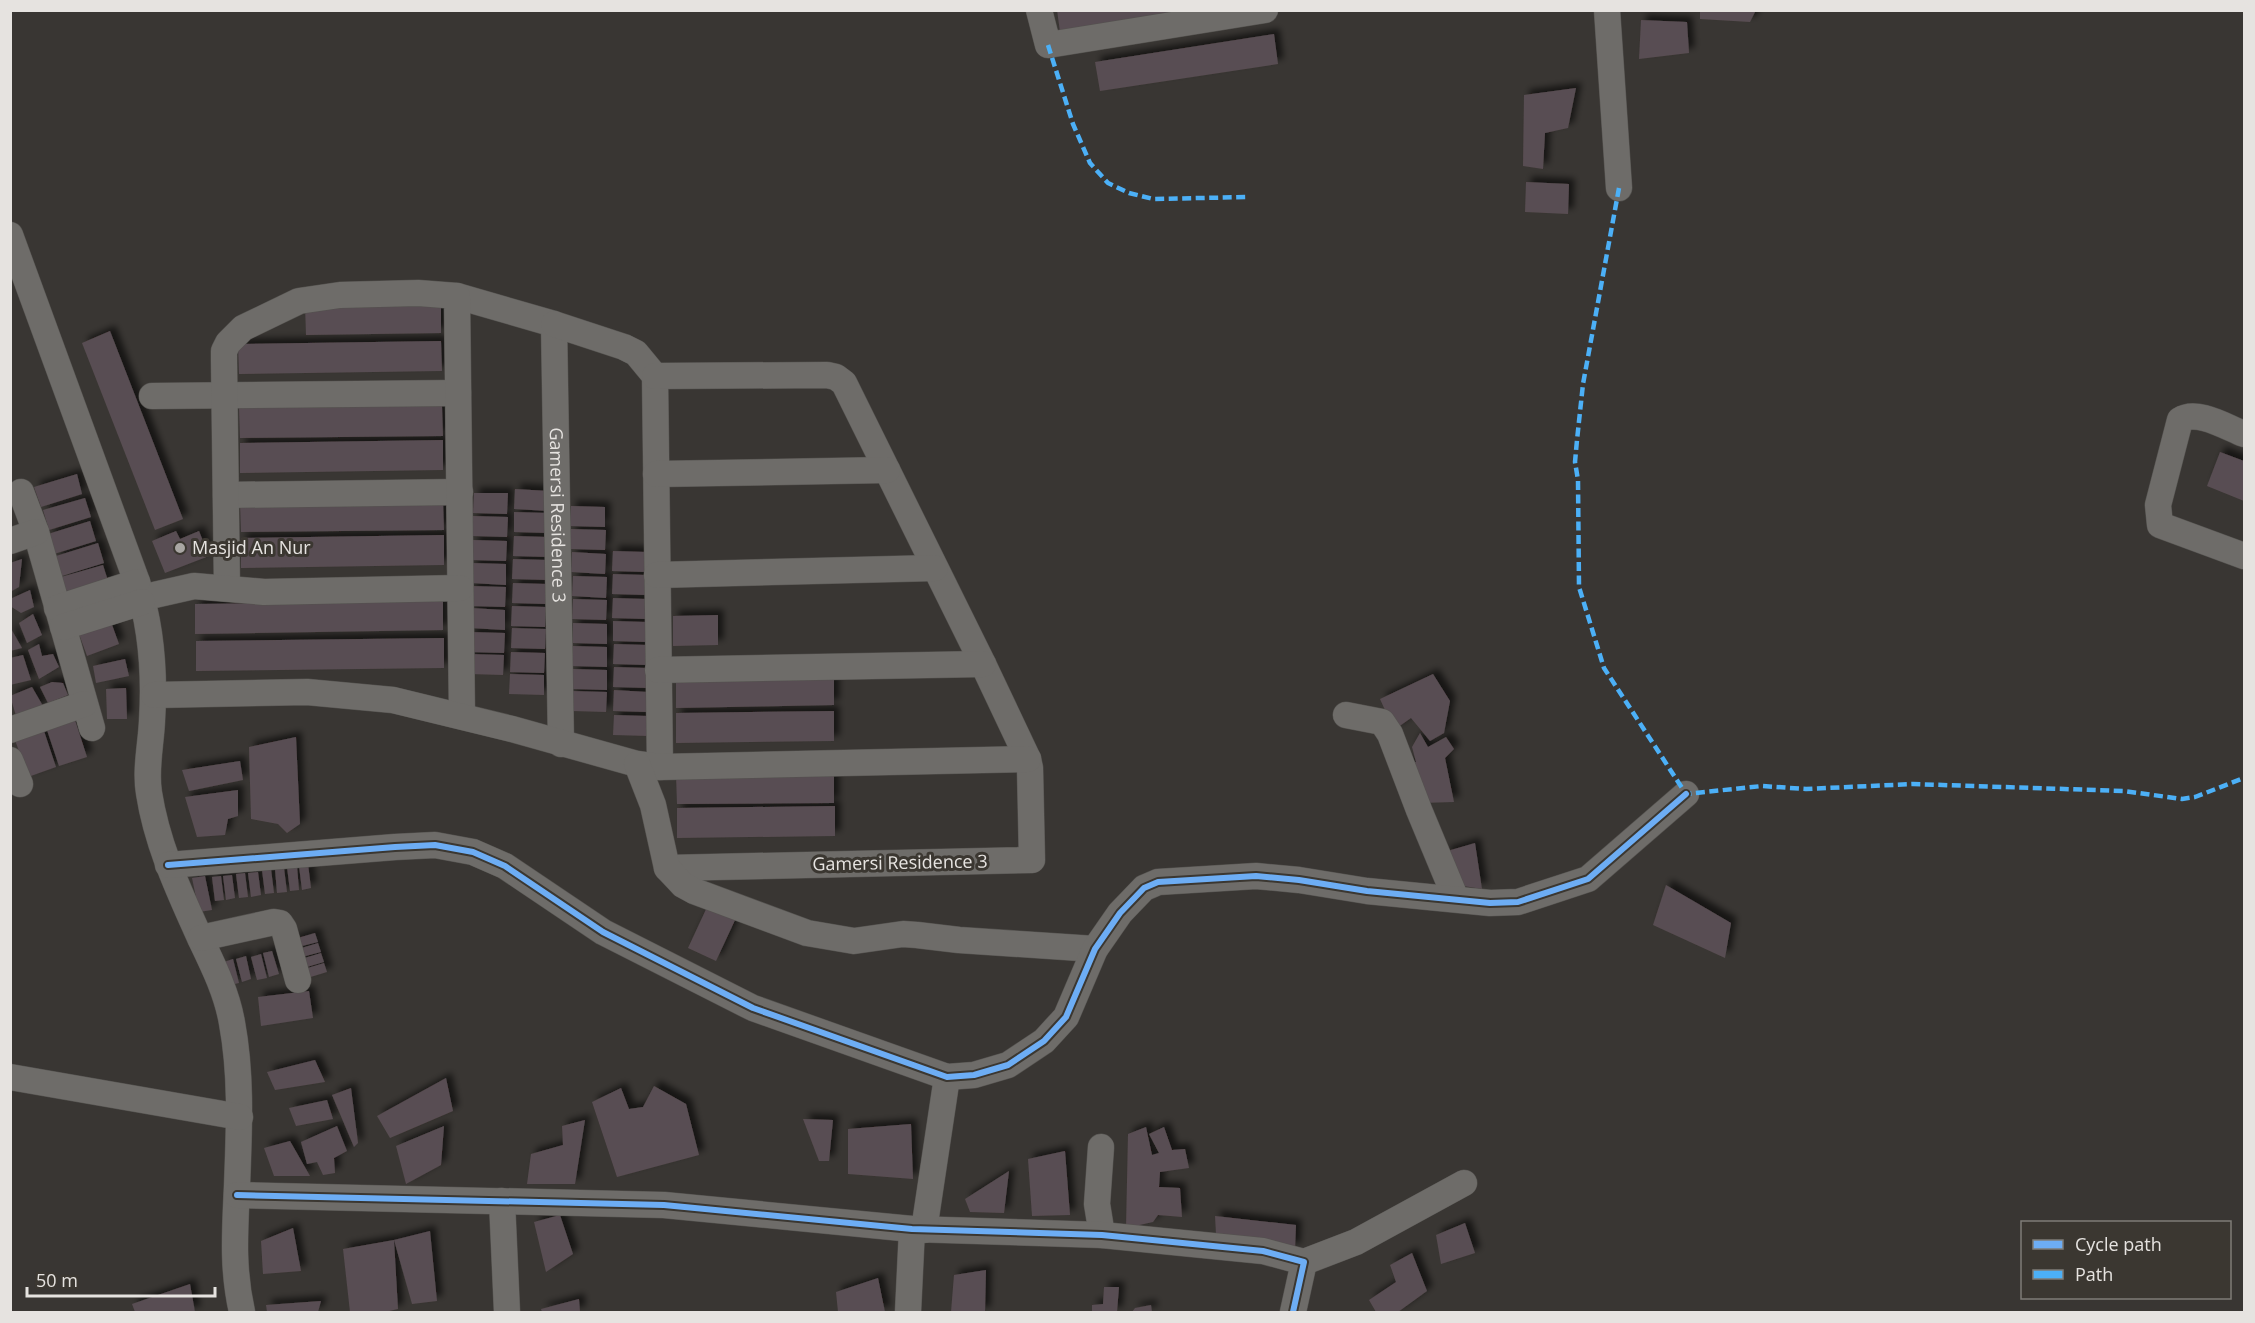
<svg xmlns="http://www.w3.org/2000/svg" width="2255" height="1323" viewBox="0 0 2255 1323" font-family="'Open Sans',sans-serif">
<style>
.building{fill:#594d52;filter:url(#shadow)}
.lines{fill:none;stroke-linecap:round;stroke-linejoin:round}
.minor-casing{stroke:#54524f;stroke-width:27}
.minor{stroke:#6e6c69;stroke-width:26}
.quiet{stroke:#4cb0f7;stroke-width:4.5;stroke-dasharray:9 4.5;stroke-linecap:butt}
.cycleway-casing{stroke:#3b3731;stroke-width:10}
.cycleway{stroke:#6dadf4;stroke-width:6}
.poi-dot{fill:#a9a6a3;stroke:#3b3731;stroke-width:2}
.labels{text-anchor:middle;stroke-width:6;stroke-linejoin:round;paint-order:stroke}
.street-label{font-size:18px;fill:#e6e3e0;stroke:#3b3731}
.poi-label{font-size:18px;fill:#e6e3e0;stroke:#3b3731;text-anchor:start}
</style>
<defs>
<filter id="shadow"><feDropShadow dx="5.5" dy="-5.5" stdDeviation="3" flood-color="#0009"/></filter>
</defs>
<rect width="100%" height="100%" fill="#393633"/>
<g class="building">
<polygon points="1057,10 1190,10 1060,32"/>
<polygon points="1700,10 1756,10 1750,22 1700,19"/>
<polygon points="1641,20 1687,22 1689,53 1639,59"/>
<polygon points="1274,34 1278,64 1100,91 1095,62"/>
<polygon points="1576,88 1568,128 1545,133 1543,169 1523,166 1524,95"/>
<polygon points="1526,182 1569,184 1568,214 1525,212"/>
<polygon points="441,303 441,333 306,335 305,305"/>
<polygon points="110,331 183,519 155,530 82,343"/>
<polygon points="441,341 442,371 239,374 238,344"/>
<polygon points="442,406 443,436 240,438 239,408"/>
<polygon points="443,440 443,470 240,473 240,443"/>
<polygon points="2220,452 2244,461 2244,501 2207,486"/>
<polygon points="77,474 82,494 41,507 34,487"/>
<polygon points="515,489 549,491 549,511 514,509"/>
<polygon points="474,493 508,493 507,514 473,513"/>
<polygon points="85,498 91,517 49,530 43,510"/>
<polygon points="443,500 444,530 241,532 240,503"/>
<polygon points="571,506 605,507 605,527 570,526"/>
<polygon points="514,512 549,513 548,533 514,532"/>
<polygon points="473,516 508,517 507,537 473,536"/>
<polygon points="90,521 96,541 54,554 48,534"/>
<polygon points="571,529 606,530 605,550 571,549"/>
<polygon points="176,531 180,539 199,531 209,556 165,573 152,541"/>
<polygon points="444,535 444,565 241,568 241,538"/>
<polygon points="514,536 548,537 548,557 513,556"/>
<polygon points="473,540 507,541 506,561 472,560"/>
<polygon points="98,543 104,563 62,576 56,556"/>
<polygon points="613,551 647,552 646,572 612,571"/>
<polygon points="572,552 606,554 605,574 571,572"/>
<polygon points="22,559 19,587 10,592 10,563"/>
<polygon points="513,559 548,560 547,580 512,579"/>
<polygon points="472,563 506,564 506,585 471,583"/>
<polygon points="103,565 109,584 67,597 61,577"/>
<polygon points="613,574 647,575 646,595 612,594"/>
<polygon points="573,576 607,577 606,598 572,596"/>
<polygon points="513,583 547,584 546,604 512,603"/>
<polygon points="471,586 506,587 505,607 470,606"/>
<polygon points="30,590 34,607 21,613 10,606 10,599"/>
<polygon points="613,598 647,599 646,619 612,618"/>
<polygon points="573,599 607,600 606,620 572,619"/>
<polygon points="443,601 443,630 195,634 195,604"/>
<polygon points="512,606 546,607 545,627 511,626"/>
<polygon points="471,608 505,610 505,630 470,628"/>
<polygon points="33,614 42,635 27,643 19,623"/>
<polygon points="718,615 718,645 673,646 673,616"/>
<polygon points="613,621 647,622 647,642 613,641"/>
<polygon points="111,622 119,644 87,656 79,634"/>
<polygon points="573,623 607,624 607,644 573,643"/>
<polygon points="10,627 22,648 10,651"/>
<polygon points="512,628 546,629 545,649 511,648"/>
<polygon points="470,632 505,633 504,653 469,652"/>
<polygon points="444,638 444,668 196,671 196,641"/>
<polygon points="39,644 42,656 53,654 59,667 39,679 28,650"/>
<polygon points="614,644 648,645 647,665 613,664"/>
<polygon points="573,646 607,647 607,667 572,666"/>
<polygon points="511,652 545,653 544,673 510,672"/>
<polygon points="469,654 504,655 503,675 469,674"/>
<polygon points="23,655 31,680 10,685 10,658"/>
<polygon points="125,659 129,676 96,683 93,666"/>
<polygon points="614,667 648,668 648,688 613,687"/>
<polygon points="573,669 607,670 607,690 573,689"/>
<polygon points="510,674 544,675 544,695 509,694"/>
<polygon points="1433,674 1450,701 1444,733 1430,741 1411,718 1394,730 1380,699"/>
<polygon points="834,675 834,705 676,708 676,678"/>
<polygon points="52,682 63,683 68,695 48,703 40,687"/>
<polygon points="32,687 43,706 17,719 10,696"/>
<polygon points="126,688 127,719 107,719 106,689"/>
<polygon points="614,690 648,692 647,712 613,711"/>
<polygon points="572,691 607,692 606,712 572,711"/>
<polygon points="834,711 834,741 676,743 676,713"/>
<polygon points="614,715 648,716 648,736 613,735"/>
<polygon points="75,720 87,757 59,766 47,730"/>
<polygon points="44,731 56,767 28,777 15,740"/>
<polygon points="1420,733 1428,747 1446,737 1454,749 1445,758 1454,802 1421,803 1406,764 1416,762 1412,747"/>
<polygon points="296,737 300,824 287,833 278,824 251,819 249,747"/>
<polygon points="240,761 243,780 189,791 182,770"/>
<polygon points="834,773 834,803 677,804 676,775"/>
<polygon points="238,790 238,816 228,819 225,835 197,837 185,797"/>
<polygon points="835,806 835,836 677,838 677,808"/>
<polygon points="1475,843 1482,889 1457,885 1444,852"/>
<polygon points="308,864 311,888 302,890 299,866"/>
<polygon points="297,866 299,890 290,891 287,867"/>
<polygon points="284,868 287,892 277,893 275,869"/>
<polygon points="271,869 274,893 265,894 262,870"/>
<polygon points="258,872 261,895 251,897 248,873"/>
<polygon points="245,873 248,897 239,898 236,874"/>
<polygon points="232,875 235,898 226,900 223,876"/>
<polygon points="205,876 212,910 199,912 192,878"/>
<polygon points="221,876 224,900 215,901 212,877"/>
<polygon points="1666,885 1731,923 1725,958 1653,925"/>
<polygon points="708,905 736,918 716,961 688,948"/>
<polygon points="315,933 318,942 294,948 291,940"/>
<polygon points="318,943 321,952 298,958 295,950"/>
<polygon points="272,951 279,974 269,977 263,953"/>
<polygon points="321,953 324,962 300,969 298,960"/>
<polygon points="261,954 267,978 257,980 251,957"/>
<polygon points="246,956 251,979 242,982 236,959"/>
<polygon points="233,959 239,983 230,985 224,962"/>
<polygon points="324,963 327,972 304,979 301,970"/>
<polygon points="309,991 313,1018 261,1026 258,997"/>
<polygon points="315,1060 325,1082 275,1090 267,1072"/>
<polygon points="446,1078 453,1111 390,1138 377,1116"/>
<polygon points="654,1086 686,1104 699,1155 617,1177 592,1102 621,1088 629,1109 643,1107"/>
<polygon points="351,1088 358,1143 354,1147 332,1095"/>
<polygon points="327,1100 333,1119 296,1126 289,1108"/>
<polygon points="803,1119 833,1120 829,1161 819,1161"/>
<polygon points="585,1120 575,1184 527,1184 531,1154 563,1145 562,1126"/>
<polygon points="911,1124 913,1179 848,1174 848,1129"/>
<polygon points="337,1126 347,1151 334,1158 335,1173 323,1175 317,1162 307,1164 301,1142"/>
<polygon points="444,1126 441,1165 406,1184 396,1146"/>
<polygon points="1146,1127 1152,1155 1159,1153 1149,1134 1164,1127 1172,1150 1185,1149 1189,1168 1160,1172 1159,1187 1180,1188 1182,1217 1158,1215 1153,1222 1126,1228 1128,1134"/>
<polygon points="290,1141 310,1176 274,1176 264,1148"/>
<polygon points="1065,1151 1070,1215 1032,1216 1028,1159"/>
<polygon points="1009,1171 1004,1213 970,1212 965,1199"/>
<polygon points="560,1215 573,1254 546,1272 534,1222"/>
<polygon points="1215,1216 1296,1225 1295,1249 1216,1234"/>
<polygon points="1465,1223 1475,1253 1441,1264 1436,1235"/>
<polygon points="293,1228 301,1271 263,1274 261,1241"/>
<polygon points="430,1231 437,1301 412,1304 394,1240"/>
<polygon points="394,1240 398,1309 385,1312 350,1312 343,1249"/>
<polygon points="1412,1253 1427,1291 1398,1312 1376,1312 1369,1300 1396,1282 1390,1265"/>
<polygon points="986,1270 985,1312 951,1312 954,1275"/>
<polygon points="878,1278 885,1312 838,1312 836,1292"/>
<polygon points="190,1284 195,1312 135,1312 132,1304"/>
<polygon points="1104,1287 1119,1287 1117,1312 1092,1312 1092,1305 1103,1304"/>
<polygon points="579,1299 580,1312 542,1312 541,1309"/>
<polygon points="321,1301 318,1312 267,1312 266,1305"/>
<polygon points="1151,1305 1152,1312 1132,1312 1135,1308"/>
</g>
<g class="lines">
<g class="minor-casing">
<g id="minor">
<polyline points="1039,10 1048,45 1265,10"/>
<polyline points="1607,10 1619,188"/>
<path d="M 10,235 L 137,582 C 152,628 155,673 152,721 C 151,744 145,770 149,793 C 157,845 179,891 200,938 C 213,965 227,993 232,1023 C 242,1077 239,1131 237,1186 C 235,1231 232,1268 242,1312"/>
<path id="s1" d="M 457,296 L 554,324 L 561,744"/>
<polyline points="554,324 624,347 636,353 655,376 660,767"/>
<polyline points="655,376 827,375 836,377 844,383 983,664 1028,759 1030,768 1032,860 667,868"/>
<polyline points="152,396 458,393"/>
<path d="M 2244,434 C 2226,427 2197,409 2180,420 L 2158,505 L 2160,525 L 2244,556"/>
<polyline points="656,474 887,470"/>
<polyline points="21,492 36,532 92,728"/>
<polyline points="226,495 460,492"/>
<polyline points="10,541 36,532"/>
<polyline points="657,575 935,568"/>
<polyline points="227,588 224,361 224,351 228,343 243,328 299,301 340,295 418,293 457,296 462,716"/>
<polyline points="141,598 194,586 264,592 460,588"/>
<polyline points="57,608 137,582"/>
<polyline points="63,627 142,602"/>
<polyline points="658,670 983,664"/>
<polyline points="154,695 307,692 393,700 512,729 637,764 660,767 1028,759"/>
<polyline points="1346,715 1382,722 1390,734 1419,810 1456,899"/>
<polyline points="10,730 84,704"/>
<polyline points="10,760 20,784"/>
<polyline points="637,764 653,805 667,868 683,885 694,891 807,933 854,941 903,934 917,935 959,940 1095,949"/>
<polyline points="168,865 395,847 435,845 473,852 505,866 603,932 753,1008 947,1077 974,1075 1008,1065 1044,1041 1066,1017 1095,949 1120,913 1144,888 1158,882 1256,876 1299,880 1367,891 1490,903 1518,902 1588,879 1686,794"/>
<polyline points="201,938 274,922 280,923 284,929 298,980"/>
<polyline points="10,1077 240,1117"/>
<polyline points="1101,1147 1097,1204 1102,1235"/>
<polyline points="237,1195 664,1205 912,1229 1102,1235 1263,1251 1304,1262 1293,1312"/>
<polyline points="502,1201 507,1312"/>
<polyline points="924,1230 947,1077"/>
<polyline points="1304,1262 1356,1242 1464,1183"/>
<polyline points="908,1312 912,1229"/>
</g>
</g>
<use href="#minor" class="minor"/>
<g class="quiet">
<polyline points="1048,45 1073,124 1090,163 1108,183 1129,193 1153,199 1249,197"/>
<polyline points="1619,188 1583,384 1577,440 1575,462 1578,480 1579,587 1604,668 1686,794 1762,786 1806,789 1913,784 2124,791 2182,799 2195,797 2244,778"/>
</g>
<g class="cycleway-casing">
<g id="cycleway">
<polyline points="168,865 395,847 435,845 473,852 505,866 603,932 753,1008 947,1077 974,1075 1008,1065 1044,1041 1066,1017 1095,949 1120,913 1144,888 1158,882 1256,876 1299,880 1367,891 1490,903 1518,902 1588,879 1686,794"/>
<polyline points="237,1195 664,1205 912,1229 1102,1235 1263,1251 1304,1262 1293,1312"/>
</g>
</g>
<use href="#cycleway" class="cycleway"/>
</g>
<circle class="poi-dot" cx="180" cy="548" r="6"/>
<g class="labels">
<g class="street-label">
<text dy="6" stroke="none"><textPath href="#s1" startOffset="292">Gamersi Residence 3</textPath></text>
<text transform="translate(900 863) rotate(-1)" y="6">Gamersi Residence 3</text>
</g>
<g class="poi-label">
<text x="192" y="554">Masjid An Nur</text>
</g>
</g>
<rect width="2255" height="1323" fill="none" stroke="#e6e3e0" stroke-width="24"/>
<rect x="2021" y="1221" width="210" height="78" fill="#3b3731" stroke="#7f7c77" stroke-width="1.5"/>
<rect x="2033" y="1240" width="30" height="9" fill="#6dadf4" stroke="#7f7c77" stroke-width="1.5"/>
<text x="2075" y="1251" font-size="18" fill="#e6e3e0">Cycle path</text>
<rect x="2033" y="1270" width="30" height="9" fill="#4cb0f7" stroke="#7f7c77" stroke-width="1.5"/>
<text x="2075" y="1281" font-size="18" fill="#e6e3e0">Path</text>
<path d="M27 1287v9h188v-9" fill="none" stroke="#e6e3e0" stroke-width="3"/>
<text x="36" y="1287" font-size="18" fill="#e6e3e0" stroke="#3b3731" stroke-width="4.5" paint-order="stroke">50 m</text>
</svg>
